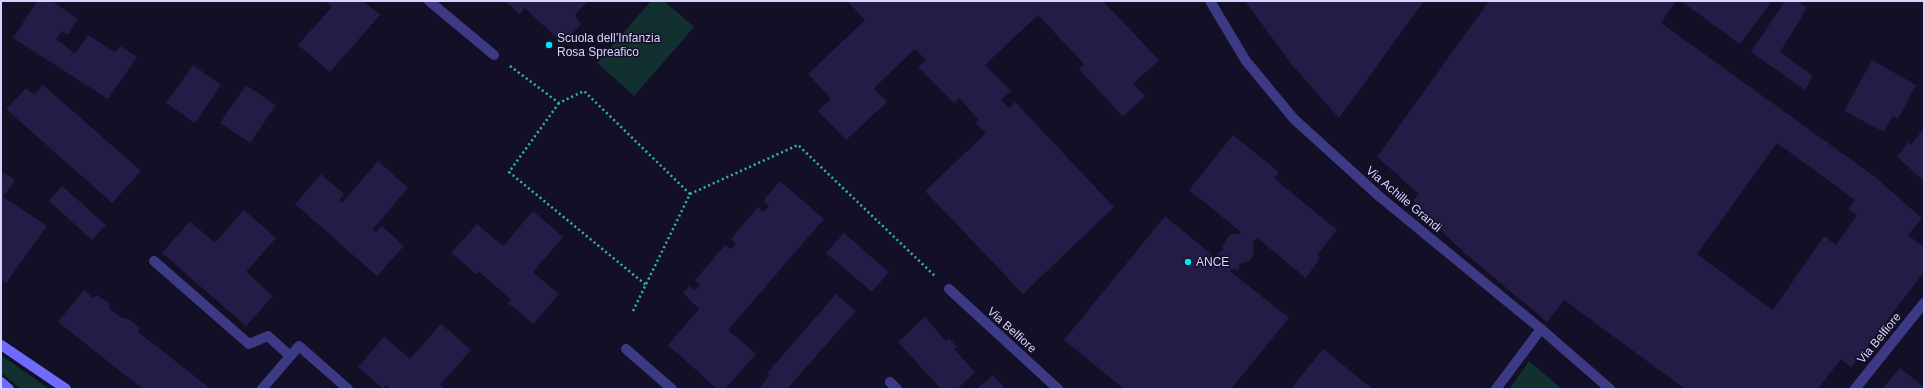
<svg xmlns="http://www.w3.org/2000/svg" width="1925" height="390" viewBox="0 0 1925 390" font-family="Arial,sans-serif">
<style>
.green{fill:#12302f}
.building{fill:#241b47;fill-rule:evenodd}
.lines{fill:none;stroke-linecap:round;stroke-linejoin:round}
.path{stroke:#2fb8b0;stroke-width:2.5;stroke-dasharray:2 3;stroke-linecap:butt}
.service{stroke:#3d3a85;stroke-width:10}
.pedestrian{stroke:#3d3a85;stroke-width:10}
.minor{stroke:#3d3a85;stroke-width:10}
.secondary{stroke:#6f6bff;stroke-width:10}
.poi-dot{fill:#00e5ff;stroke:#130f26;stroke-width:1.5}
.labels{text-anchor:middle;stroke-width:3;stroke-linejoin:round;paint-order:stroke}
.poi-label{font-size:12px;fill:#d9d4ff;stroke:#130f26;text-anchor:start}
.street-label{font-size:12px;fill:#d9d4ff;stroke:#130f26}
</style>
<rect width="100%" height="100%" fill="#130f26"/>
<g class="green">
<polygon points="651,1 664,1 694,27 634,96 597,63"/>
<polygon points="1,355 49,389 21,389 1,373"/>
<polygon points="1529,361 1562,389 1509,389"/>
</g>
<g class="building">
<polygon points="37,1 52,1 78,19 68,35 62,31 56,39 75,54 88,35 115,52 120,46 137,57 108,99 13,38"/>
<polygon points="325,1 363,1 380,15 330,72 298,45 332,7"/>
<polygon points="505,1 588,1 575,15 581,24 563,44 525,8 520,14"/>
<polygon points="847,1 1103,1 1159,60 1133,84 1145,96 1123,117 1079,69 1084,64 1038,15 985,65 1011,91 1001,100 1009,108 1015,102 1114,207 1023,294 925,191 986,133 976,123 979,120 959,98 954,103 918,67 926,60 915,49 874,88 887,102 846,140 818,111 831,99 808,74 865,20"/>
<polygon points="1245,1 1424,1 1339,118 1292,65"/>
<path d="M 1489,1 L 1676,1 L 1661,23 L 1874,176 L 1922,218 L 1908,235 L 1924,247 L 1924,272 L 1851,368 L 1841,359 L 1818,389 L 1685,389 L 1564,300 L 1547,322 L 1467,255 L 1439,229 L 1413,200 L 1419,194 L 1377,157 ZM 1777,143 L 1855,200 L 1848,209 L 1857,215 L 1836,245 L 1824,236 L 1773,310 L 1697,254 Z"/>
<polygon points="1681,1 1772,1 1740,44"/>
<polygon points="1785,1 1798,1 1807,8 1780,52 1813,76 1805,90 1751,52"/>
<polygon points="1872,60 1916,85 1898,119 1893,116 1884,132 1844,111"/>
<polygon points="193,65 221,85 195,123 166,103"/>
<polygon points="43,85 141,171 112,203 6,109 26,88 34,95"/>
<polygon points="246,85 276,105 250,143 220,123"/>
<polygon points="1924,128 1924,181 1897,157 1908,142 1911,145"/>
<polygon points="1233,135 1279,172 1274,178 1337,230 1317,255 1320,258 1306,278 1257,238 1253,242 1254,252 1250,261 1239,264 1239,270 1232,269 1230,271 1289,318 1231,389 1124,389 1064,340 1165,216 1218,260 1219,258 1218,253 1223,250 1223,245 1228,237 1232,234 1242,233 1189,190"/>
<polygon points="378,161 408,188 373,229 376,232 382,226 404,246 377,276 295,204 321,174 344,194 339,200 342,203"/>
<polygon points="1,171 15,180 3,197 47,226 6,283 1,279"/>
<polygon points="780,181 824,219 728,330 756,354 725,389 717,389 668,345 699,309 683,293 689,286 695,291 700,285 695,280 725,245 731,249 736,244 731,239 758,207 763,212 769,206 763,201"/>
<polygon points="62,186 106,225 92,240 49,201"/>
<polygon points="244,210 276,238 246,272 273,296 246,326 162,253 190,221 215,243"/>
<polygon points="533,211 563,237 533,272 559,294 533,324 508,303 511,300 492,283 479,272 476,274 451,253 477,224 503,246"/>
<polygon points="844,233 889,272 872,292 826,253"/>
<polygon points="84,290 93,298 97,295 109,303 110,309 122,318 128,319 140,328 138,332 211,389 143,389 115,367 58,322"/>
<polygon points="836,294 856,311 787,389 758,389 770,375 767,373"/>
<polygon points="925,317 946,341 949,338 957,347 954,349 975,372 957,389 941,389 898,342"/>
<polygon points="441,324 471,350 440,385 445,389 391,389 386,385 383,389 358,367 384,337 410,359"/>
<polygon points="1323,349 1373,389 1291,389"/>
<polygon points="1900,368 1924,387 1924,389 1882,389"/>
<polygon points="993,375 1006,389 977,389"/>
</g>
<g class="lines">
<g class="path">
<polyline points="510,66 559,103 584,91 690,194 632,313"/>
<polyline points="559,103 509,172 646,285"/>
<polyline points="690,194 798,145 936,277"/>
</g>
<g class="service">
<polyline points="154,261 249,344 268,336 290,356"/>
<polyline points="626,349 672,389"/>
<polyline points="262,389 299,346 348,389"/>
</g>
<polyline class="pedestrian" points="1496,389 1541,329"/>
<g class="minor">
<polyline points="429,1 494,55"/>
<polyline points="1210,1 1246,61 1294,119 1380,197 1541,329 1610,389"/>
<polyline points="949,289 1058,389"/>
<polyline points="890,382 897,389"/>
<polyline points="1855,389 1924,303"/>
</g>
<g class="secondary">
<polyline points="1,345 66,389"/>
<polyline points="1,382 9,389"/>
</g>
</g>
<g class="poi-dot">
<circle cx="549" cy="45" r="4"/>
<circle cx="1188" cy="262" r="4"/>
</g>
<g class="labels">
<g class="poi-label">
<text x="557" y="42">Scuola dell’Infanzia<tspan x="557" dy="14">Rosa Spreafico</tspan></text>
<text x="1196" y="266">ANCE</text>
</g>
<g class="street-label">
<text transform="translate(1404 199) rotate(40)" y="4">Via Achille Grandi</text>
<text transform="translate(1012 330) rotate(42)" y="4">Via Belfiore</text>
<text transform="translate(1879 338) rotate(-51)" y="4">Via Belfiore</text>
</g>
</g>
<rect width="1925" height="390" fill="none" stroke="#d9d4ff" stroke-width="4"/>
</svg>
